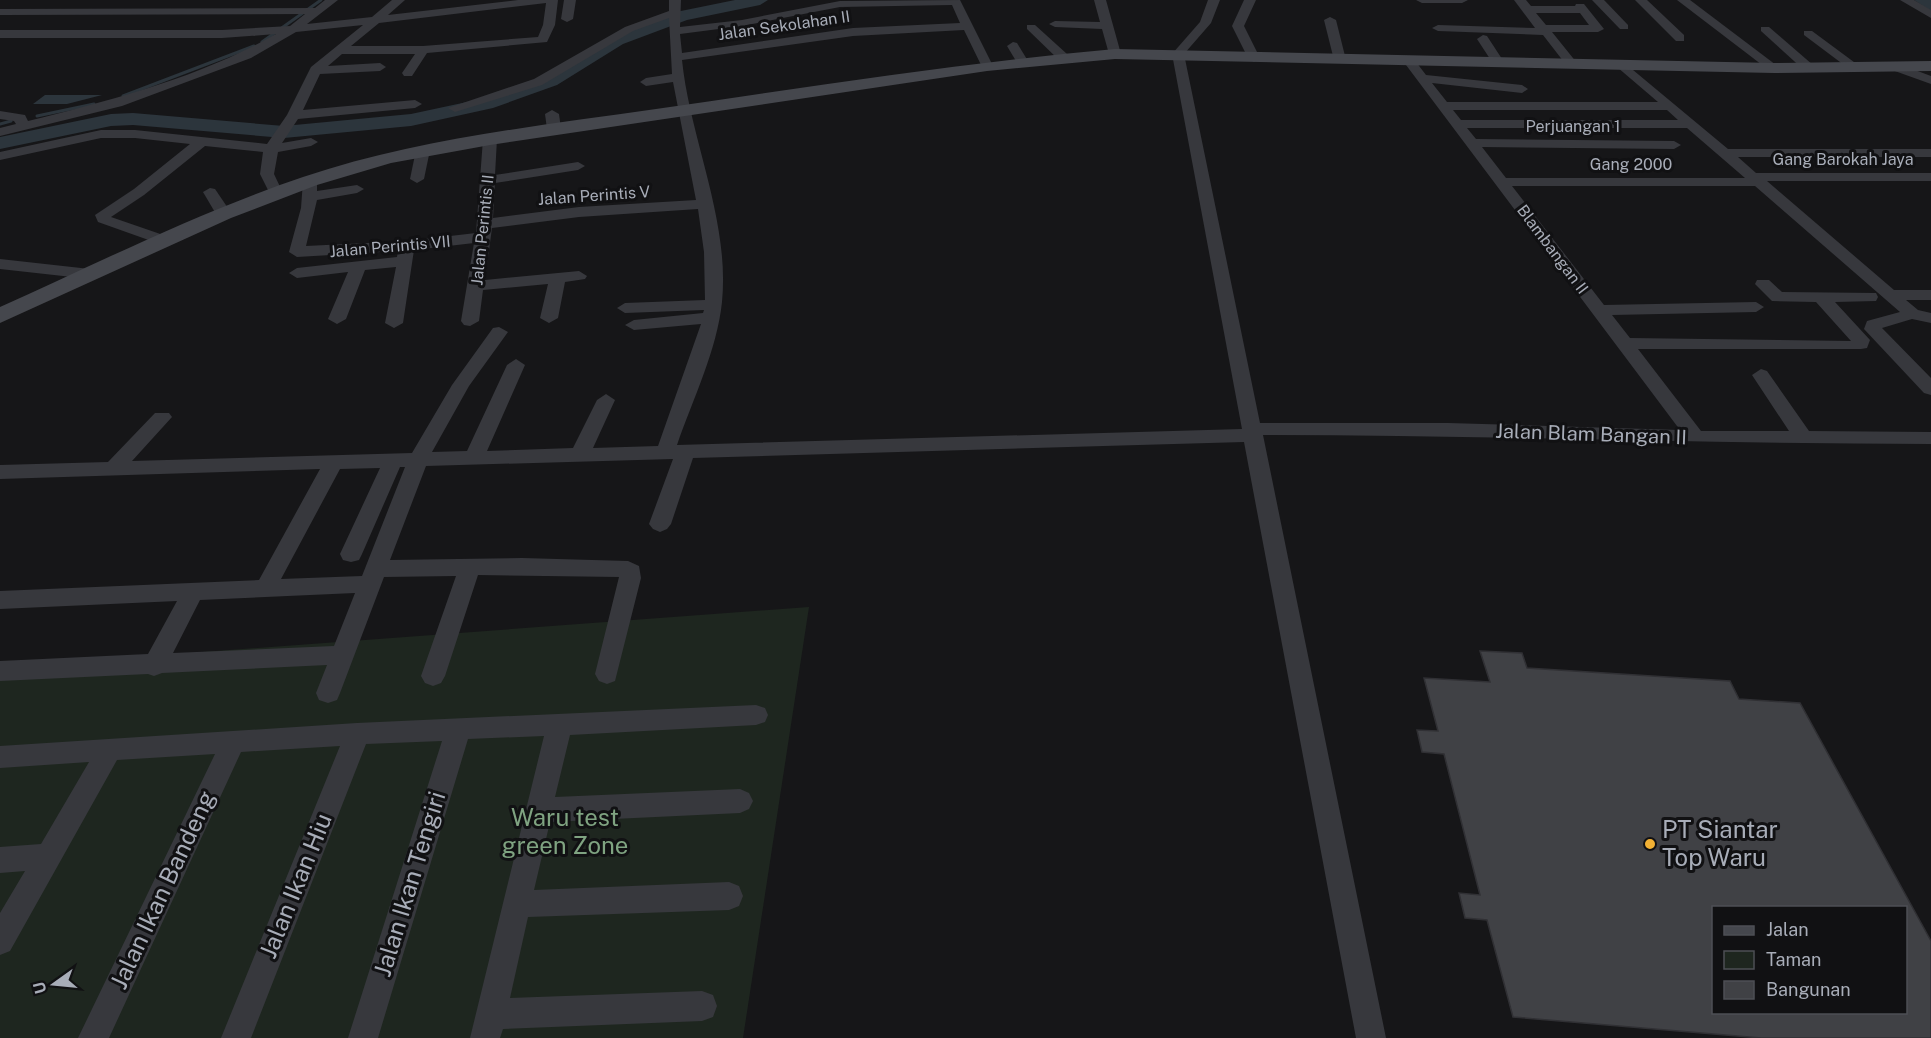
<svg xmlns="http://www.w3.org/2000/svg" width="1931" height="1038" viewBox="0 0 1931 1038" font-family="'Public Sans',sans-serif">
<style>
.green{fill:#1e261f}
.water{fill:#2c353c}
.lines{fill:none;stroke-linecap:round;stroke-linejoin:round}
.stream{stroke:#2c353c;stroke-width:3}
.river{fill:#2c353c;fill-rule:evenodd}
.building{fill:#404145;stroke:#303034;stroke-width:1.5;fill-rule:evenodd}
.street{fill:#37383d;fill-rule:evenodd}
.secondary{fill:#45474d;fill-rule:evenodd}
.poi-dot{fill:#f2b134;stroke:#111113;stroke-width:2}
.labels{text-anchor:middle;stroke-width:6;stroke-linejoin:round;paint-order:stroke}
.far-street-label{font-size:16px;fill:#a8adb8;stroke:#111113}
.street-label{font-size:20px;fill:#a8adb8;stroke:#111113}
.near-park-label{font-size:24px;fill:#7fa381;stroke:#111113}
.near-poi-label{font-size:24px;fill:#a8adb8;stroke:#111113;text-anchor:start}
.near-street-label{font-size:24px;fill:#a8adb8;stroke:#111113}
</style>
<rect width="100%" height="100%" fill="#161618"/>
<polygon class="green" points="809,607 743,1038 0,1038 0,667"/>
<polygon class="water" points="45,95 102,95 67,104 33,104"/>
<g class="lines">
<g class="stream">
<polyline points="262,42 321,0"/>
<polyline points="123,96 254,46"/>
<polyline points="37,116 94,104"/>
<polyline points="0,124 11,121"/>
</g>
<g class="river">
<polygon points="735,0 768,0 760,5 687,20 623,44 557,85 493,108 411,126 284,138 133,125 111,126 0,149 0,137 111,114 133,113 284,126 411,114 481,99 543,77 611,36 676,12"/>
<polygon points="1914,0 1931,0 1931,11"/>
</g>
</g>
<path class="building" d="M 1480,651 L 1522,653 L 1527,668 L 1730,681 L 1739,699 L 1800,703 L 1931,941 L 1931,1038 L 1761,1038 L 1513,1017 L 1487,920 L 1465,918 L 1459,893 L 1480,895 L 1444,754 L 1422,752 L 1417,730 L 1438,731 L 1424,678 L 1490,682 ZM 1713,908 L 1905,908 L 1905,1012 L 1713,1012 Z"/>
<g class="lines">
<g class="street">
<path d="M 325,0 L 338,0 L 307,24 L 372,17 L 392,0 L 405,0 L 388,15 L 518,0 L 558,0 L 555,25 L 547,42 L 427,53 L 412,76 L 404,76 L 402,73 L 415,54 L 342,54 L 328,66 L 380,63 L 386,67 L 380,71 L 320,74 L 303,110 L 415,100 L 422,104 L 415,108 L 298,119 L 282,143 L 311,138 L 318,142 L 311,146 L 278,152 L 274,174 L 283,193 L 276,197 L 271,196 L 260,174 L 263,152 L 205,146 L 144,195 L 111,217 L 169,237 L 171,240 L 169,243 L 157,243 L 98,222 L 95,215 L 134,189 L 190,144 L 135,138 L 101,138 L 0,160 L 0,152 L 101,130 L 135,130 L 267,144 L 287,115 L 311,67 L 363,25 L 296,32 L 251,58 L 122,106 L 0,136 L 0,128 L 16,124 L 14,121 L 0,119 L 0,111 L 25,115 L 28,121 C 113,100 200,77 276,34 L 222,38 L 0,38 L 0,30 L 222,30 L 290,26 L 305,14 L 0,15 L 0,9 L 315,8 ZM 546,3 L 543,25 L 538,37 L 423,46 L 351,46 L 379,23 Z"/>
<polygon points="564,0 576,0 573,19 567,22 561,19"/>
<path d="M 669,0 L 681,0 L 680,27 L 742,20 L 840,1 L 960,0 L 993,66 L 991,69 L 983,69 L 964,30 L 853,36 L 682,60 C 690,139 730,220 722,302 C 717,350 693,399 677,445 L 1242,429 L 1172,54 L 1200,22 L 1208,0 L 1220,0 L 1211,23 L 1184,54 L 1260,423 L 1448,423 L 1680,430 L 1403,61 L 1413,58 L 1426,75 L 1522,85 L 1528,89 L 1522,93 L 1432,83 L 1447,102 L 1658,102 L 1617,67 L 1615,64 L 1621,60 L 1728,149 L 1931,149 L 1931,157 L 1738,157 L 1756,173 L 1931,173 L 1931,181 L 1767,181 L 1894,290 L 1931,290 L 1931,300 L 1906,300 L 1918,310 L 1931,313 L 1931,323 L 1912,319 L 1882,328 L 1931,378 L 1931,395 L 1924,393 L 1864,329 L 1867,321 L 1900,312 L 1755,186 L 1512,186 L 1604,305 L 1756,302 L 1764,307 L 1756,312 L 1612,315 L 1630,338 L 1851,341 L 1816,302 L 1772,301 L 1755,284 L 1757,280 L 1769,280 L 1782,292 L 1876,293 L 1878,297 L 1876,301 L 1835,302 L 1870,340 L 1867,348 L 1861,349 L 1638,349 L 1701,431 L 1789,431 L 1752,375 L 1761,369 L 1767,371 L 1809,431 L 1931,432 L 1931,444 C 1708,444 1485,435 1263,435 L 1386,1038 L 1356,1038 L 1244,442 L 693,458 L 671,524 L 667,529 L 660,532 L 653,529 L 649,524 L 673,459 L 426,466 L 390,560 L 522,558 L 628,561 L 639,566 L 641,578 L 615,681 L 607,684 L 599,681 L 595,674 L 619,577 L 478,575 L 445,676 L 441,683 L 433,686 L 425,683 L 421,676 L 456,576 L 384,577 L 340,693 L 337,700 L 328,703 L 319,700 L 316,693 L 327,665 L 162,673 L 154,676 L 148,674 L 0,681 L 0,661 L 148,654 L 177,601 L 0,609 L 0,591 L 259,580 L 320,469 L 0,479 L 0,465 L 108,462 L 155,413 L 169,413 L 172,417 L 132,461 L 412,453 L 452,385 L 493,328 L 499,327 L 508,332 L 469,386 L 432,452 L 467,451 L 507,365 L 516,359 L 525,365 L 487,451 L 573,448 L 597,400 L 606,394 L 615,400 L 593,448 L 658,446 L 701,324 L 634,330 L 625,325 L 634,320 L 703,313 L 704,310 L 625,313 L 617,308 L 625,303 L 705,300 L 704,252 L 698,209 L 579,217 L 492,228 L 485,280 L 579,271 L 587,276 L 585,279 L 565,282 L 558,318 L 549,323 L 540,318 L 548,284 L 483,290 L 479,321 L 470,326 L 464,325 L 461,321 L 474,243 L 414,250 L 403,323 L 394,328 L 385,323 L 396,267 L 365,270 L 346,319 L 337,324 L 328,319 L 348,272 L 297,278 L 289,273 L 297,268 L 397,257 L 398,251 L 297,257 L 289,252 L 301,208 L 303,181 L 310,177 L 317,181 L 317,191 L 357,185 L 364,189 L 357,193 L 317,200 L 306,246 L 407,241 L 476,233 L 483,139 L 490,135 L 497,139 L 495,175 L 578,162 L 585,166 L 578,170 L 495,183 L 493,218 L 579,207 L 696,200 L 673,82 L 646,86 L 640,82 L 646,78 L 672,74 L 669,18 L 633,31 L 542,85 L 455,112 L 448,108 L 534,79 L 625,27 L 669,11 ZM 952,5 L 960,23 L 853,28 L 682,53 L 680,34 L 742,26 L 840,7 ZM 1453,110 L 1667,110 L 1678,120 L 1461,120 ZM 1467,128 L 1687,128 L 1745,178 L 1506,178 L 1482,147 L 1674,149 L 1681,145 L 1674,141 L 1476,139 ZM 400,467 L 405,467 L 362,576 L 281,579 L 340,469 L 380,468 L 340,554 L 343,560 L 351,562 L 359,560 L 362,554 ZM 355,593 L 334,646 L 173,653 L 200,600 Z"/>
<polygon points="1094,0 1106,0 1121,54 1119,57 1109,54 1102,29 1055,27 1049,24 1055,21 1100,22"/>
<polygon points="1244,0 1256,0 1244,26 1260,58 1254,62 1248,58 1232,26"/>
<polygon points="1416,0 1468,0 1462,3 1422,3"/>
<path d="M 1514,0 L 1526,0 L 1531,6 L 1575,6 L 1576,4 L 1584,4 L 1604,29 L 1598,32 L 1552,32 L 1577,63 L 1571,67 L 1567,66 L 1543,35 L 1438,31 L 1432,28 L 1438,25 L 1535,28 ZM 1536,13 L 1580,13 L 1589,25 L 1546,25 Z"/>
<polygon points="1592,0 1604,0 1628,25 1628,29 1620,29"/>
<polygon points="1635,0 1647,0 1684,35 1684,41 1676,41"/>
<polygon points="1677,0 1690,0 1780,68 1778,71 1770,71"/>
<polygon points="1900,0 1914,0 1931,10 1931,18"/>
<polygon points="1330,17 1336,20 1346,60 1344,63 1334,60 1324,20"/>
<polygon points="1027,25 1035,25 1067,54 1067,60 1059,60 1027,29"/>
<polygon points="1761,27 1769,27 1813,65 1813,71 1805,71 1761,31"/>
<polygon points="1804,31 1812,31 1862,68 1860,71 1852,71 1804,35"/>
<polygon points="1483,35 1487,36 1504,62 1502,65 1492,62 1477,39"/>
<polygon points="1013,42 1017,43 1028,61 1026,64 1016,61 1007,46"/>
<polygon points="1896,63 1931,76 1931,84 1892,70 1890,67"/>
<polygon points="552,110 559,114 561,129 554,133 547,129 545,114"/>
<polygon points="423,146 430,150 424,179 417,183 410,179 416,150"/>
<polygon points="210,188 215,189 232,214 229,217 219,217 216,214 203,192"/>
<polygon points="0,259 90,269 98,274 90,279 0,269"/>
<polygon points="756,705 765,708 768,715 765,722 756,725 570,735 555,797 740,789 749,793 753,801 749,809 740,813 550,822 534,890 729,882 739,886 743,896 739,906 729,910 528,917 510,998 702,991 713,995 717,1006 713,1017 702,1021 503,1029 500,1038 470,1038 544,736 468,739 378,1038 348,1038 442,741 366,744 251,1038 221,1038 340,746 241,752 109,1038 78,1038 215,754 117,760 10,951 0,955 0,913 25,871 0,873 0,847 41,844 89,762 0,768 0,746 357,723"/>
</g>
<path class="secondary" d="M 1115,49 L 1774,63 L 1931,61 L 1931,71 L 1774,73 L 1115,59 L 987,71 L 490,145 L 391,163 L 317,185 L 231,218 L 0,323 L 0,307 C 100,262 199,212 303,177 C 417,139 537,126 656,109 C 809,87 961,63 1115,49 Z"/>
</g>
<circle class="poi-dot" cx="1650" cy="844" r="6"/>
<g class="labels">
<g class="far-street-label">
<text transform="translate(784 25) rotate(-8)" y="6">Jalan Sekolahan II</text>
<text x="1573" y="132">Perjuangan 1</text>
<text x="1843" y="165">Gang Barokah Jaya</text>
<text x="1631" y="170">Gang 2000</text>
<text transform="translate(594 195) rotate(-4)" y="6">Jalan Perintis V</text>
<text transform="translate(482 230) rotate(-84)" y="6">Jalan Perintis II</text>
<text transform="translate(390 246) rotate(-5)" y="6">Jalan Perintis VII</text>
<text transform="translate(1553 249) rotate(53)" y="6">Blambangan II</text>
</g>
<g class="street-label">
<text transform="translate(1591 434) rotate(2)" y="7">Jalan Blam Bangan II</text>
</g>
<g class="near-park-label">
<text x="565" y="826">Waru test<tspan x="565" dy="28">green Zone</tspan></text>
</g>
<g class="near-poi-label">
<text x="1662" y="838">PT Siantar<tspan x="1662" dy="28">Top Waru</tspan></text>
</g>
<g class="near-street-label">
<text transform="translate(410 884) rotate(-73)" y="8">Jalan Ikan Tengiri</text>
<text transform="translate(296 886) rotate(-68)" y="8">Jalan Ikan Hiu</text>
<text transform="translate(163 890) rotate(-65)" y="8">Jalan Ikan Bandeng</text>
</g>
</g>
<rect x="1712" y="906" width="195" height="108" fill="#111113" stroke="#4d4f55" stroke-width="1.5"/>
<rect x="1724" y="926" width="30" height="9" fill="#45474d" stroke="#4d4f55" stroke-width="1.5"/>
<text x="1766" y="936" font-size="18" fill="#a8adb8">Jalan</text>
<rect x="1724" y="951" width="30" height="18" fill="#1e261f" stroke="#4d4f55" stroke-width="1.5"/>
<text x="1766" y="966" font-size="18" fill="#a8adb8">Taman</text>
<rect x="1724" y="981" width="30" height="18" fill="#404145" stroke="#4d4f55" stroke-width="1.5"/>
<text x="1766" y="996" font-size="18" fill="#a8adb8">Bangunan</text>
<g transform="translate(54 984) rotate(255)" stroke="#111113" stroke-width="4.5" paint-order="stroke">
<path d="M0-4.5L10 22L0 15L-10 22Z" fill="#a8adb8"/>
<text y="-9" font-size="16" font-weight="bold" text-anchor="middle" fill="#a8adb8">U</text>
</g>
</svg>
